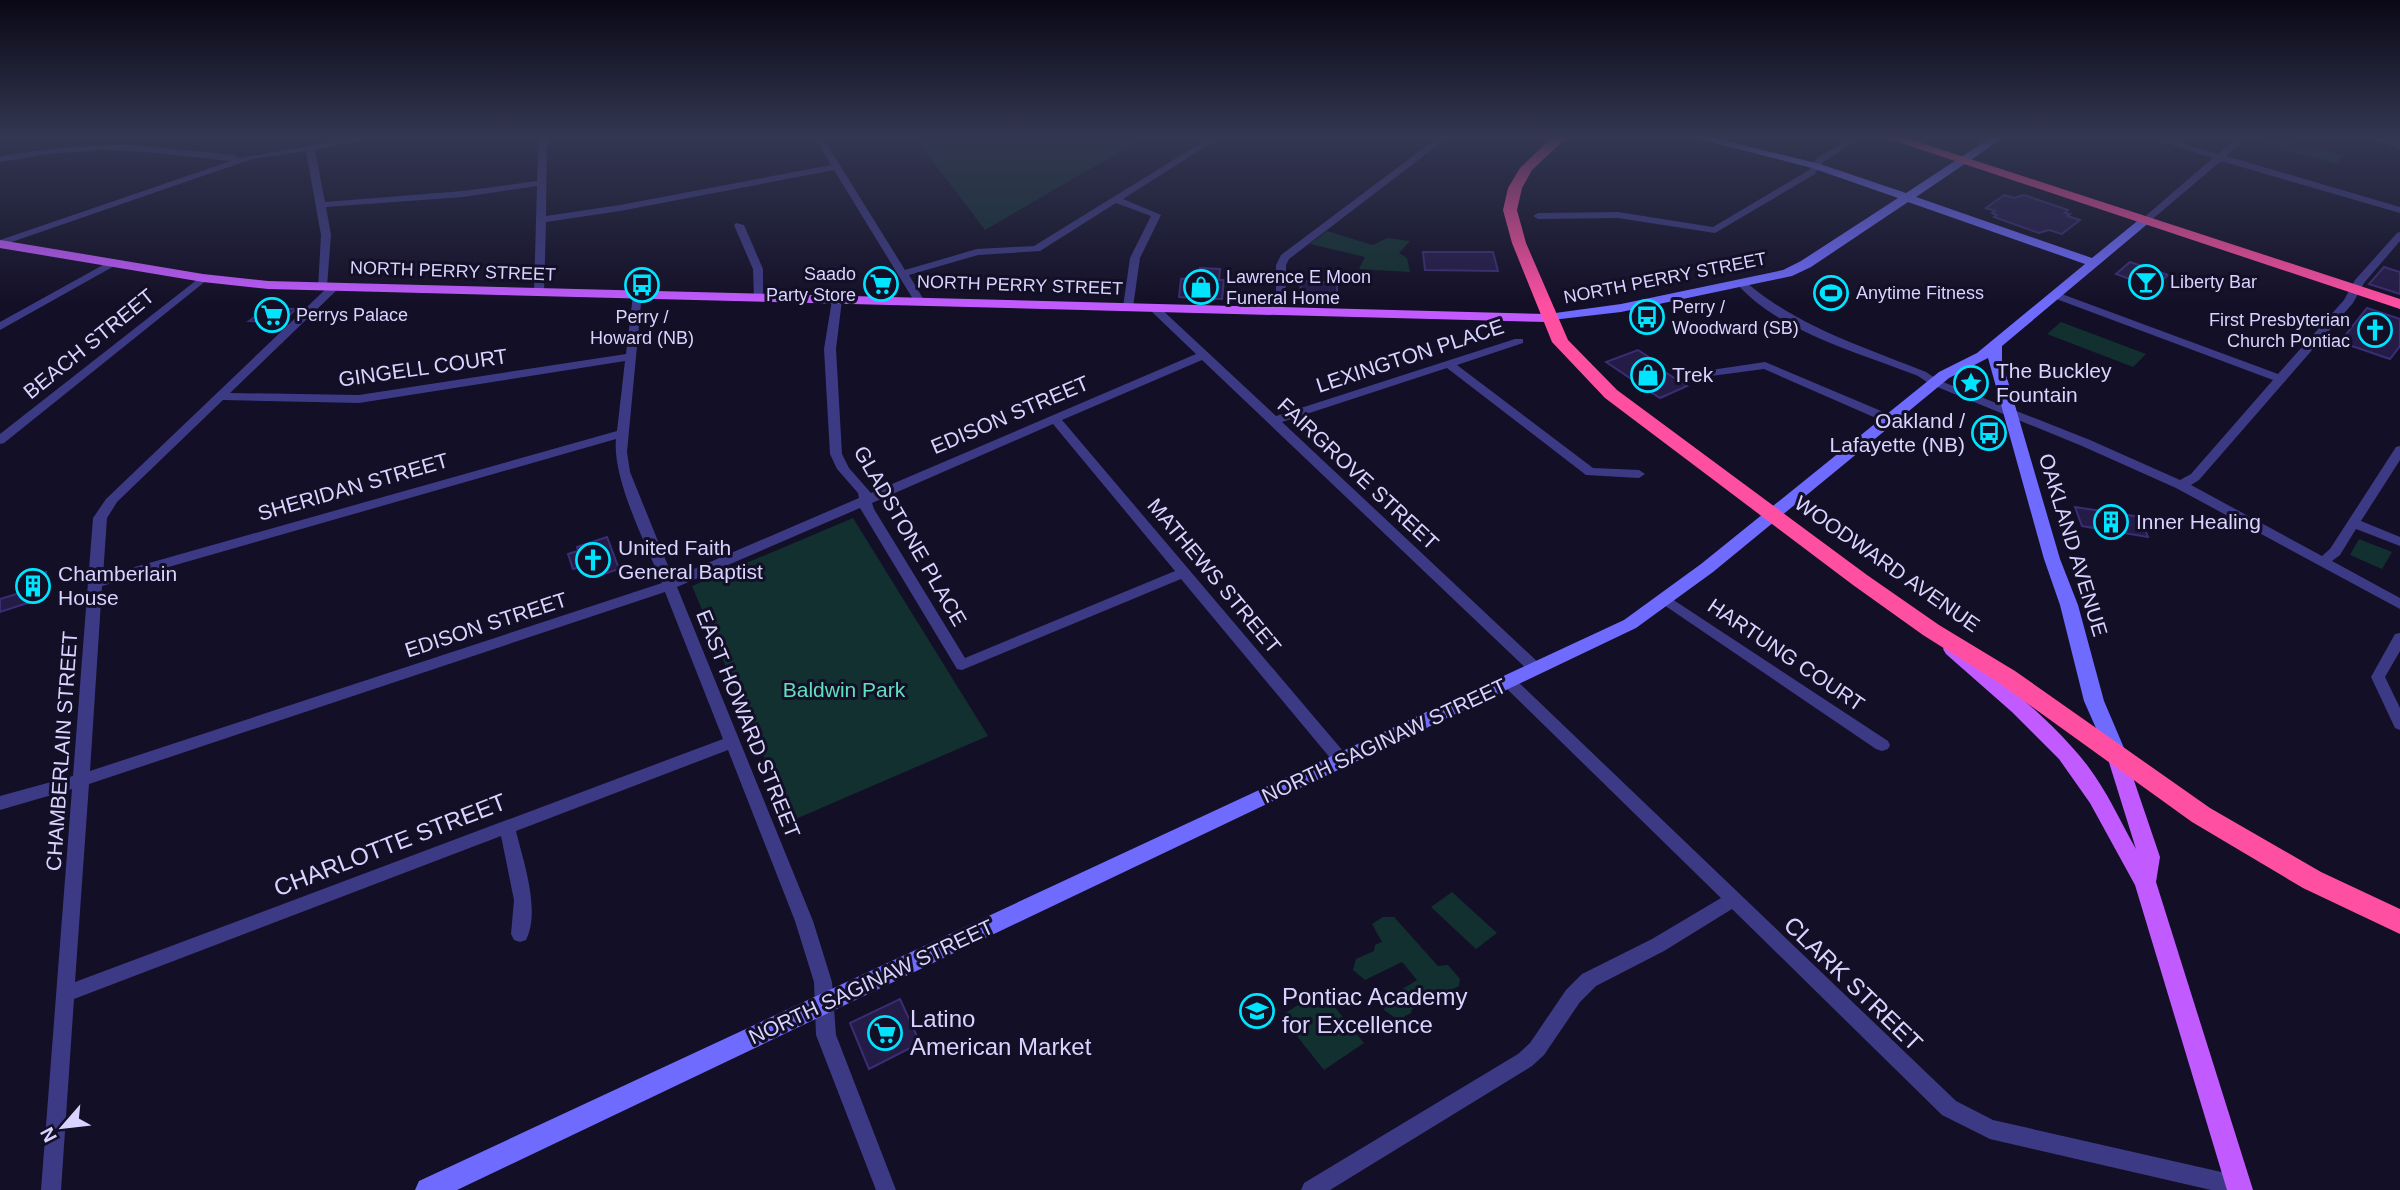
<svg xmlns="http://www.w3.org/2000/svg" width="2400" height="1190" viewBox="0 0 2400 1190" font-family="Arial,sans-serif">
<style>
.green{fill:#12302f}
.building{fill:#241b47;stroke:#3b2d73;stroke-width:2}
.lines{fill:none;stroke-linecap:round;stroke-linejoin:round}
.street{fill:#3d3a85;fill-rule:evenodd}
.secondary{fill:#6f6bff;fill-rule:evenodd}
.primary{fill:#c25bff;fill-rule:evenodd}
.highway{fill:#ff4fa3;fill-rule:evenodd}
.labels{text-anchor:middle;stroke-width:6;stroke-linejoin:round;paint-order:stroke}
.far-street-label{font-size:18px;fill:#d9d4ff;stroke:#130f26}
.far-poi-label{font-size:18px;fill:#d9d4ff;stroke:#130f26;text-anchor:start}
.street-label{font-size:21px;fill:#d9d4ff;stroke:#130f26}
.poi-label{font-size:21px;fill:#d9d4ff;stroke:#130f26;text-anchor:start}
.park-label{font-size:21px;fill:#5fe0c0;stroke:#130f26}
.near-street-label{font-size:24px;fill:#d9d4ff;stroke:#130f26}
.near-poi-label{font-size:24px;fill:#d9d4ff;stroke:#130f26;text-anchor:start}
</style>
<rect width="100%" height="100%" fill="#130f26"/>
<g class="green">
<polygon points="915,138 1143,138 985,230"/>
<polygon points="2268,138 2278,138 2344,156 2336,164 2262,143"/>
<polygon points="1327,231 1373,245 1387,238 1410,241 1399,253 1407,258 1410,272 1359,269 1365,257 1310,244"/>
<polygon points="2061,322 2146,354 2133,367 2047,334"/>
<polygon points="853,518 988,736 791,821 692,586"/>
<polygon points="2359,539 2392,552 2382,569 2350,555"/>
<polygon points="1452,892 1497,933 1476,949 1431,907"/>
<polygon points="1383,917 1394,917 1438,966 1448,965 1460,979 1459,986 1412,1009 1411,1013 1398,1020 1384,1010 1386,999 1417,980 1402,962 1365,980 1353,970 1356,959 1374,951 1375,945 1382,942 1372,924"/>
<polygon points="1321,990 1364,1043 1324,1070 1281,1016"/>
</g>
<g class="building">
<polygon points="2004,195 2014,198 2024,195 2068,210 2065,213 2070,214 2067,216 2080,220 2062,234 2049,230 2039,233 1994,217 1997,215 1992,213 1995,211 1986,208"/>
<polygon points="1423,252 1493,252 1498,271 1425,270"/>
<polygon points="2130,262 2168,275 2154,288 2116,274"/>
<polygon points="2384,267 2400,272 2400,294 2369,284"/>
<polygon points="1200,268 1220,269 1219,280 1224,280 1222,299 1179,297 1181,279 1199,277"/>
<polygon points="876,276 886,276 895,293 869,292"/>
<polygon points="1301,281 1337,283 1337,299 1300,297"/>
<polygon points="266,308 294,309 295,310 282,322 249,321"/>
<polygon points="2367,308 2400,319 2400,346 2390,359 2340,342"/>
<polygon points="1638,350 1658,363 1654,365 1687,386 1660,398 1606,362"/>
<polygon points="2075,507 2140,517 2148,537 2082,526"/>
<polygon points="607,537 619,569 598,576 596,568 586,571 584,566 573,569 568,554 578,551 577,547"/>
<polygon points="46,572 43,598 0,612 0,599 20,593 22,578"/>
<polygon points="900,999 920,1043 869,1069 850,1023"/>
</g>
<g class="lines">
<g class="street">
<polygon points="354,138 375,138 315,150 325,202 463,191 537,181 539,138 547,138 546,216 620,205 831,165 815,138 823,138 905,270 977,249 1034,246 1209,138 1219,138 1123,199 1161,215 1140,258 1133,307 1128,310 1123,307 1130,258 1151,216 1116,203 1040,251 978,255 909,275 925,302 920,305 916,304 834,170 620,211 546,222 544,292 539,295 534,292 537,186 463,197 326,207 331,235 327,286 322,289 318,288 321,235 306,151 252,159 0,246 0,240 231,161 134,151 100,150 50,154 0,162 0,156 50,149 100,145 134,145 235,155 239,158"/>
<polygon points="609,138 619,138 615,141"/>
<polygon points="1437,138 1447,138 1289,259 1286,265 1285,311 1280,314 1276,313 1276,265 1281,255"/>
<polygon points="1851,138 1861,138 1823,162 1815,174 1715,233 1618,218 1538,219 1533,216 1538,213 1618,212 1713,227 1809,170 1817,158"/>
<polygon points="2149,138 2163,138 2218,154 2237,138 2246,138 2226,156 2400,207 2400,213 2221,161 2148,223 2142,223 2142,219 2213,158"/>
<polygon points="2366,138 2380,138 2400,143 2400,149"/>
<polygon points="736,223 744,225 763,269 763,300 759,301 754,298 753,269 734,225"/>
<path d="M 2400,232 L 2400,241 L 2364,283 L 2353,303 L 2199,480 L 2191,485 L 2322,556 L 2330,549 L 2396,447 L 2400,446 L 2400,460 L 2361,521 L 2400,537 L 2400,546 L 2356,529 L 2340,555 L 2332,561 L 2400,598 L 2400,609 L 2176,488 L 2082,446 L 1930,384 L 1918,376 C 1860,353 1780,332 1738,285 L 1743,282 L 1747,283 C 1799,327 1864,347 1926,372 L 1938,380 L 2090,440 L 2180,480 L 2191,474 L 2273,380 L 2051,297 L 2051,293 L 2059,293 L 2278,374 L 2344,300 L 2355,280 L 2397,233 Z"/>
<polygon points="112,260 116,261 116,265 0,330 0,322"/>
<polygon points="203,275 208,278 207,280 4,443 0,444 0,434"/>
<path d="M 334,284 L 339,287 L 338,289 L 230,393 L 359,395 L 626,354 L 633,295 L 638,292 L 642,293 L 627,452 L 630,472 L 673,578 L 859,498 L 858,493 L 837,469 L 830,454 L 824,349 L 832,300 L 837,297 L 842,300 L 836,349 L 842,454 L 849,468 L 871,493 L 1196,354 L 1150,310 L 1150,306 L 1158,306 L 1276,416 L 1515,339 L 1523,339 L 1523,343 L 1457,365 L 1593,468 L 1639,470 L 1645,474 L 1639,478 L 1586,475 L 1447,368 L 1282,422 L 1541,665 L 1543,669 L 1541,673 L 1531,673 L 1202,360 L 1062,420 L 1348,757 L 1350,761 L 1348,765 L 1342,767 L 1336,765 L 1181,579 L 962,670 L 957,669 L 860,508 L 677,587 L 813,921 L 832,982 L 836,1035 L 896,1190 L 876,1190 L 816,1035 L 814,982 L 795,921 L 728,750 L 516,831 C 523,861 541,910 526,940 L 520,942 L 514,940 L 511,934 L 514,900 L 501,836 L 74,999 L 61,1190 L 41,1190 L 72,789 L 0,810 L 0,796 L 73,776 L 93,518 L 106,499 L 330,285 ZM 625,361 L 617,431 L 103,576 L 107,518 L 117,502 L 223,400 L 359,403 ZM 1053,424 L 1175,571 L 965,658 L 874,509 L 872,503 ZM 616,439 C 612,478 646,545 662,583 L 90,771 L 102,586 ZM 665,592 L 723,739 L 75,982 L 89,784 Z"/>
<polygon points="1765,362 1893,416 1895,419 1889,423 1885,422 1764,369 1711,376 1705,373 1711,370"/>
<polygon points="1666,595 1888,741 1890,745 1888,749 1882,751 1876,749 1661,603 1659,600"/>
<polygon points="2400,633 2400,651 2385,677 2400,708 2400,730 2395,728 2371,677 2395,634"/>
<polygon points="1509,677 1514,678 1956,1101 1993,1120 2239,1176 2246,1179 2249,1186 2248,1190 2211,1190 1990,1139 1942,1115 1732,909 1664,951 1596,986 1580,1002 1544,1055 1532,1066 1330,1190 1301,1190 1304,1183 1518,1054 1530,1043 1566,990 1582,974 1652,939 1721,898 1504,686 1502,682 1504,678"/>
</g>
<polygon class="secondary" points="1695,138 1714,138 1820,164 1906,193 1990,138 2003,138 1916,197 2092,258 2141,218 2151,221 2002,346 2002,361 2060,559 2078,605 2104,701 2127,755 2124,760 2117,763 2110,760 2084,701 2060,605 2044,559 1988,358 1949,378 1713,572 1636,628 457,1190 415,1190 419,1181 1624,620 1701,564 1939,372 1977,353 2085,264 1908,202 1811,267 1792,276 1621,312 1543,321 1543,315 1548,314 1621,304 1783,270 1801,261 1898,198 1812,168"/>
<g class="primary">
<polygon points="0,240 203,274 268,281 1548,314 1555,318 1548,322 268,289 203,282 0,248"/>
<path d="M 1952,642 L 1958,644 C 2003,683 2051,719 2087,765 C 2107,791 2120,821 2136,849 L 2107,756 L 2110,751 L 2117,748 L 2124,751 L 2160,857 L 2156,882 L 2253,1190 L 2227,1190 L 2135,885 L 2090,803 L 2059,759 L 2012,712 L 1946,654 L 1943,649 L 1946,644 Z"/>
</g>
<g class="highway">
<polygon points="1551,138 1566,138 1532,170 1522,188 1517,210 1526,243 1568,340 1617,390 1867,575 1939,625 2015,671 2210,808 2321,872 2400,909 2400,934 2303,888 2192,822 1999,683 1923,635 1853,585 1605,398 1552,342 1512,243 1503,210 1508,188 1520,168"/>
<polygon points="1886,138 1906,138 2400,299 2400,309"/>
</g>
</g>
<linearGradient id="sky" x2="0" y2="1"><stop stop-color="#0a0815"/><stop offset="0.45" stop-color="#333752"/><stop offset="1" stop-color="#333752" stop-opacity="0"/></linearGradient>
<rect width="2400" height="305" fill="url(#sky)"/>
<defs>
<g id="bar-ring" transform="scale(1.75)"><circle r="9.5" fill="#130f26" stroke="#00e5ff" stroke-width="1.5"/><path d="M-6-5H6L.8 .8V4.5H3.5V6h-7V4.5H-.8V.8Z" fill="#00e5ff"/></g>
<g id="supermarket-ring" transform="scale(1.75)"><circle r="9.5" fill="#130f26" stroke="#00e5ff" stroke-width="1.5"/><path d="M-6-5.5h2.5l.6 2H6L4.5 2H-2.5L-4.4-4H-6ZM-1.5 3.2a1.3 1.3 0 1 0 .1 0ZM3 3.2a1.3 1.3 0 1 0 .1 0Z" fill="#00e5ff"/></g>
<g id="bus-ring" transform="scale(1.75)"><circle r="9.5" fill="#130f26" stroke="#00e5ff" stroke-width="1.5"/><path d="M-5-6H5V4H4V6H2V4H-2V6H-4V4H-5ZM-3.5-4V0h7V-4ZM-3.5 1.2v1.5H-2V1.2ZM2 1.2v1.5H3.5V1.2Z" fill="#00e5ff"/></g>
<g id="shop-ring" transform="scale(1.75)"><circle r="9.5" fill="#130f26" stroke="#00e5ff" stroke-width="1.5"/><path d="M-5-2.5h2.3a2.7 3.5 0 0 1 5.4 0H5L5.5 6h-11ZM-1.5-2.5h3a1.5 2.3 0 0 0-3 0Z" fill="#00e5ff"/></g>
<g id="stadium-ring" transform="scale(1.75)"><circle r="9.5" fill="#130f26" stroke="#00e5ff" stroke-width="1.5"/><path d="M0-5a6.5 5 0 1 0 0 10a6.5 5 0 1 0 0-10ZM-3.5-1.8h7v3.6h-7Z" fill="#00e5ff"/></g>
<g id="church-ring" transform="scale(1.75)"><circle r="9.5" fill="#130f26" stroke="#00e5ff" stroke-width="1.5"/><path d="M-1.2-6h2.4v3.5h3.3v2.4h-3.3V6h-2.4V-.1h-3.3v-2.4h3.3Z" fill="#00e5ff"/></g>
<g id="sight-ring" transform="scale(1.75)"><circle r="9.5" fill="#130f26" stroke="#00e5ff" stroke-width="1.5"/><path d="M0-6L1.8-2.2L6-1.7L2.9 1.2L3.7 5.4L0 3.3L-3.7 5.4L-2.9 1.2L-6-1.7L-1.8-2.2Z" fill="#00e5ff"/></g>
<g id="building-ring" transform="scale(1.75)"><circle r="9.5" fill="#130f26" stroke="#00e5ff" stroke-width="1.5"/><path d="M-4-6H4V6H1V3H-1V6H-4ZM-2.5-4.3h1.7v1.8h-1.7ZM.8-4.3h1.7v1.8H.8ZM-2.5-1h1.7V.8h-1.7ZM.8-1h1.7V.8H.8Z" fill="#00e5ff"/></g>
<g id="school-ring" transform="scale(1.75)"><circle r="9.5" fill="#130f26" stroke="#00e5ff" stroke-width="1.5"/><path d="M0-5L7-2L0 1L-7-2ZM-4 1L0 2.5L4 1V4Q0 6-4 4Z" fill="#00e5ff"/></g>
</defs>
<g fill-rule="evenodd">
<use href="#bar-ring" x="2146" y="282"/>
<use href="#supermarket-ring" x="881" y="284"/>
<use href="#bus-ring" x="642" y="285"/>
<use href="#shop-ring" x="1201" y="287"/>
<use href="#stadium-ring" x="1831" y="293"/>
<use href="#supermarket-ring" x="272" y="315"/>
<use href="#bus-ring" x="1647" y="317"/>
<use href="#church-ring" x="2375" y="330"/>
<use href="#shop-ring" x="1648" y="375"/>
<use href="#sight-ring" x="1971" y="383"/>
<use href="#bus-ring" x="1989" y="433"/>
<use href="#building-ring" x="2111" y="522"/>
<use href="#church-ring" x="593" y="560"/>
<use href="#building-ring" x="33" y="586"/>
<use href="#school-ring" x="1257" y="1011"/>
<use href="#supermarket-ring" x="885" y="1033"/>
</g>
<g class="labels">
<g class="far-street-label">
<text transform="translate(453 271) rotate(2)" y="6">NORTH PERRY STREET</text>
<text transform="translate(1665 278) rotate(-11)" y="6">NORTH PERRY STREET</text>
<text transform="translate(1020 285) rotate(2)" y="6">NORTH PERRY STREET</text>
</g>
<g class="far-poi-label">
<text x="856" y="280" text-anchor="end">Saado<tspan x="856" dy="21">Party Store</tspan></text>
<text x="1226" y="283">Lawrence E Moon<tspan x="1226" dy="21">Funeral Home</tspan></text>
<text x="2170" y="288">Liberty Bar</text>
<text x="1856" y="299">Anytime Fitness</text>
<text x="1672" y="313">Perry /<tspan x="1672" dy="21">Woodward (SB)</tspan></text>
<text x="296" y="321">Perrys Palace</text>
<text x="642" y="323" text-anchor="middle">Perry /<tspan x="642" dy="21">Howard (NB)</tspan></text>
<text x="2350" y="326" text-anchor="end">First Presbyterian<tspan x="2350" dy="21">Church Pontiac</tspan></text>
</g>
<g class="street-label">
<text transform="translate(89 344) rotate(-39)" y="7">BEACH STREET</text>
<text transform="translate(1410 356) rotate(-18)" y="7">LEXINGTON PLACE</text>
<text transform="translate(423 368) rotate(-8)" y="7">GINGELL COURT</text>
<text transform="translate(1010 415) rotate(-23)" y="7">EDISON STREET</text>
<text transform="translate(1358 474) rotate(43)" y="7">FAIRGROVE STREET</text>
<text transform="translate(353 487) rotate(-16)" y="7">SHERIDAN STREET</text>
<text transform="translate(910 536) rotate(60)" y="7">GLADSTONE PLACE</text>
<text transform="translate(2073 545) rotate(73)" y="7">OAKLAND AVENUE</text>
<text transform="translate(1887 564) rotate(35)" y="7">WOODWARD AVENUE</text>
<text transform="translate(1214 576) rotate(50)" y="7">MATHEWS STREET</text>
<text transform="translate(486 625) rotate(-18)" y="7">EDISON STREET</text>
<text transform="translate(1786 655) rotate(34)" y="7">HARTUNG COURT</text>
<text transform="translate(748 724) rotate(68)" y="7">EAST HOWARD STREET</text>
<text transform="translate(1384 741) rotate(-25)" y="7">NORTH SAGINAW STREET</text>
<text transform="translate(62 751) rotate(-86)" y="7">CHAMBERLAIN STREET</text>
<text transform="translate(871 982) rotate(-25)" y="7">NORTH SAGINAW STREET</text>
</g>
<g class="poi-label">
<text x="1996" y="378">The Buckley<tspan x="1996" dy="24">Fountain</tspan></text>
<text x="1672" y="382">Trek</text>
<text x="1965" y="428" text-anchor="end">Oakland /<tspan x="1965" dy="24">Lafayette (NB)</tspan></text>
<text x="2136" y="529">Inner Healing</text>
<text x="618" y="555">United Faith<tspan x="618" dy="24">General Baptist</tspan></text>
<text x="58" y="581">Chamberlain<tspan x="58" dy="24">House</tspan></text>
</g>
<g class="park-label">
<text x="844" y="697">Baldwin Park</text>
</g>
<g class="near-street-label">
<text transform="translate(390 845) rotate(-21)" y="8">CHARLOTTE STREET</text>
<text transform="translate(1853 984) rotate(44)" y="8">CLARK STREET</text>
</g>
<g class="near-poi-label">
<text x="1282" y="1005">Pontiac Academy<tspan x="1282" dy="28">for Excellence</tspan></text>
<text x="910" y="1027">Latino<tspan x="910" dy="28">American Market</tspan></text>
</g>
</g>
<g transform="translate(63 1127) rotate(242)" stroke="#130f26" stroke-width="5" paint-order="stroke">
<path d="M0-5L12 26L0 18L-12 26Z" fill="#d9d4ff"/>
<text y="-10" font-size="19" font-weight="bold" text-anchor="middle" fill="#d9d4ff">N</text>
</g>
</svg>
